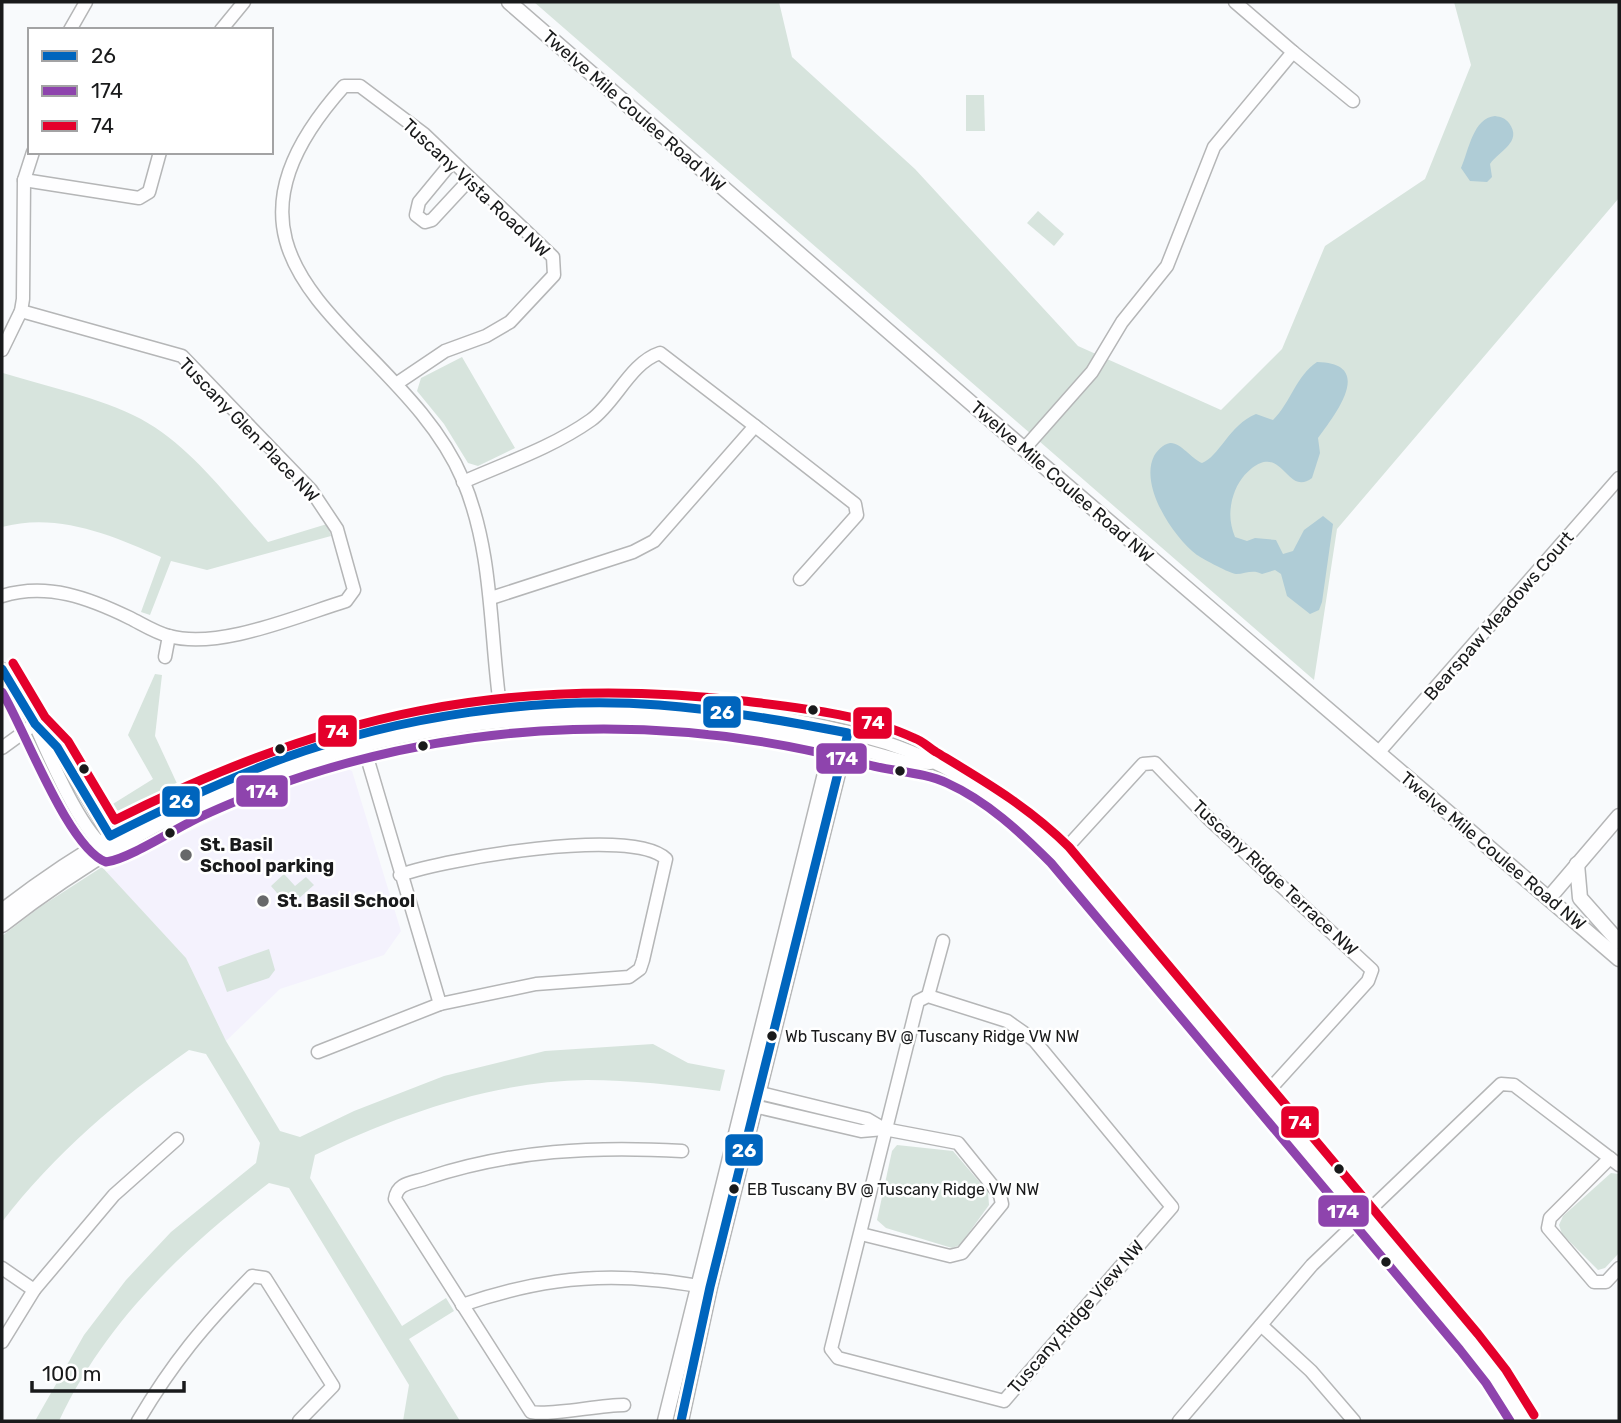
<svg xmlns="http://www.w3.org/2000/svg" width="1621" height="1423" viewBox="0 0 1621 1423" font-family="Rubik,sans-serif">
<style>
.education{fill:#f4f2fd}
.green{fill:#d7e4dd}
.water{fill:#afccd6}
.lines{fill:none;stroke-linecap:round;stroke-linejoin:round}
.minor-casing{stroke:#b5b6b7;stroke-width:15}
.tertiary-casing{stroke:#b5b6b7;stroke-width:17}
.minor{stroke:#fefeff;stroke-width:12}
.tertiary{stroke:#fefeff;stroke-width:14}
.bus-1-casing{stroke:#fff;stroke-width:14}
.bus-2-casing{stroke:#fff;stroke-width:14}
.bus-3-casing{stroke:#fff;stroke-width:14}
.bus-1{stroke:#0065bd;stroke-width:9}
.bus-2{stroke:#8e44ad;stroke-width:9}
.bus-3{stroke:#e4002b;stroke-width:9}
.bus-dot{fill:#191a1b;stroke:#fff;stroke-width:2.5}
.poi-dot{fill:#67686a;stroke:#fff;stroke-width:2.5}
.labels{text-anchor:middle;stroke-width:5;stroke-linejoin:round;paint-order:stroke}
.bus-label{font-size:16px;fill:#191a1b;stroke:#fff;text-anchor:start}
.street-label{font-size:18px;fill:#191a1b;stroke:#fff}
.poi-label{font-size:18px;font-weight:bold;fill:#191a1b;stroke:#fff;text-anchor:start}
.line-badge{stroke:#fff;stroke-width:2.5}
.badge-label{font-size:19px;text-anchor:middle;font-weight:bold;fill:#fff}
</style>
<rect width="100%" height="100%" fill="#f8fafc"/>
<polygon class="education" points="345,768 352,771 401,931 384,955 280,989 226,1041 186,958 106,872 258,798"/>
<g class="green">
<polygon points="534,2 779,2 792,57 915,169 1078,346 1221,410 1282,349 1325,246 1425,179 1471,65 1454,2 1619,2 1619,198 1337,529 1314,680"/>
<polygon points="966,95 984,95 985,131 966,131"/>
<polygon points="1038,211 1064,234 1054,246 1027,223"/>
<polygon points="462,357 515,448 478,466 468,463 444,424 417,391 421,378"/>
<path d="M 3,373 C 48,387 99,397 141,419 C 192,447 230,500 268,542 L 327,524 L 331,536 L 207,570 L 171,561 L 150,615 L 141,612 L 161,557 C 112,535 57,512 2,527 Z"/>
<polygon points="155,674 162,675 155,736 180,790 126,818 117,810 108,807 153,779 128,735"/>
<path d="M 102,867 L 186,958 L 226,1041 L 280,1131 L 300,1137 L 354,1111 L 444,1076 L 545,1051 L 653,1044 L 688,1063 L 725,1070 L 720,1091 C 676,1085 631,1080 587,1080 C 494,1081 397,1115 315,1155 L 310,1178 L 402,1326 L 446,1298 L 454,1311 L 409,1339 L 460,1421 L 403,1421 L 409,1385 L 289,1188 L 269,1183 C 183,1249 106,1321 59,1421 L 35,1421 L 84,1335 L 126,1280 L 171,1232 L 256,1163 L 260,1143 L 206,1054 L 189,1050 C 119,1099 55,1153 2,1222 L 2,936 L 40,907 Z"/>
<polygon points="284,874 295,886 306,877 314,885 289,907 271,886"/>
<polygon points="269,949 275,970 269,978 227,992 218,967"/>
<polygon points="897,1145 953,1151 988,1192 989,1205 960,1245 952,1248 886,1228 877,1220 892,1151"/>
<polygon points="1611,1173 1619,1174 1619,1253 1605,1268 1598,1270 1562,1234 1559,1225 1563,1216"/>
</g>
<g class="water">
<path d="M 1495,116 C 1501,117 1505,118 1509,123 C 1523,142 1499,151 1490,164 L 1492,177 L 1487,182 L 1470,181 L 1461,168 C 1469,150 1473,118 1495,116 Z"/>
<path d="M 1317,362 C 1376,363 1335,415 1318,438 L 1320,453 L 1312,478 C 1287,497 1283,444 1252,468 C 1241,477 1236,486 1232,500 C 1229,514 1230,524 1235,537 L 1247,541 L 1255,538 L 1276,540 L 1283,554 L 1293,551 L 1304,530 L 1323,516 L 1333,524 L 1322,602 L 1319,610 L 1310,614 L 1287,596 L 1281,574 L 1275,570 L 1262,574 C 1252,569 1246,574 1236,574 C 1231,574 1203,559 1197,555 C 1174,538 1139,486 1154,456 C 1157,451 1163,444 1170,443 C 1180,442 1192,459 1202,463 C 1219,457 1229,425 1256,414 L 1273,420 C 1291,402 1296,376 1317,362 Z"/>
</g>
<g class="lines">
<g class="minor-casing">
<g id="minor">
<polyline points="70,30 86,2"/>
<polyline points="221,30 244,2"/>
<polyline points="1293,52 1353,101"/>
<polyline points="452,162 419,202 416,215 425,222 432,220 470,179"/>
<polyline points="24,180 139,198 149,192 160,152"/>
<polyline points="2,350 21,311 23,299 24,180 33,152"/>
<path d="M 396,384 L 445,351 L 486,336 L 510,322 L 554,275 L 553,257 L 424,134 L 360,86 L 344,86 C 175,275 399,330 463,480 C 495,556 489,640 502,720"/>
<polyline points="755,426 855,504 857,515 800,579"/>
<polyline points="1024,449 1092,372 1122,322 1167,266 1214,147 1293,52 1235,2"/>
<path d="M 463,482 C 506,463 553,447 591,420 C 616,402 630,363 660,353 L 755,426 L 654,541 L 633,552 L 491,598"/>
<path d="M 2,596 C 47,582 89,598 130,618 C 142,624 156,633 169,636 C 219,650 297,616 346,601 L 354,590 L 337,529 L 311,490 L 182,356 L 21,311"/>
<polyline points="165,657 169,636"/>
<path d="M 2,669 C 13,688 26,706 35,725 C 50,757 80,831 108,850 L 110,836 L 57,747 L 35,724"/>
<path d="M 848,733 C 930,749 1002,796 1060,855 L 1469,1342 L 1496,1376 L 1524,1421"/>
<path d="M 361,737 L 440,1004 L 536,984 L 629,977 L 640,969 L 643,960 L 666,859 C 632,826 446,859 400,875"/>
<polyline points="845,745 906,762 930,763"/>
<polyline points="2,748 35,724"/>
<polyline points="1378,753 1619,478"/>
<polyline points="1060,855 1143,764 1155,763 1209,819 1372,970 1368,981 1262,1098"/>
<polygon points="928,996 1007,1021 1034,1040 1172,1207 1004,1401 838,1358 831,1349 918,1001"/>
<polyline points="928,996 943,941"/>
<polyline points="318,1052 440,1004"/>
<polyline points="752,1095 760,1093 867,1119 884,1129"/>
<polyline points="748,1099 758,1107 861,1131 884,1129 958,1143 1000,1195 1002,1204 962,1253 950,1256 861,1234"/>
<polyline points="1610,1158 1550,1218 1548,1228 1594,1282 1606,1282 1619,1268"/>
<polyline points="2,1268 34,1290 2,1342"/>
<polyline points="34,1290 114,1195 177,1139"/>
<path d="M 462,1305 C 526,1283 586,1273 653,1280 C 671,1281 689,1285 707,1287"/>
<polyline points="1261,1325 1311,1371 1354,1421"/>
<path d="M 624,1405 C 598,1405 551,1416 531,1412 L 395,1199 C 397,1182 413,1183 427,1178 C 512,1150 594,1146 682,1151"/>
<path d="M 138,1421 C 173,1362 204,1325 252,1276 L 265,1278 L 333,1386 L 299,1421"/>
<polyline points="1179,1421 1312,1265 1501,1084 1514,1085 1619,1165"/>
</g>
</g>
<g class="tertiary-casing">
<g id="tertiary">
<polyline points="509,2 1024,449 1619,959"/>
<polyline points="1577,864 1580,898 1619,942"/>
<polyline points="1549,898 1619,816"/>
<path d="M 2,911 C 245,723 550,661 848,733 L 710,1287 L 681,1421"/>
<path d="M 2,925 C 249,732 541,674 845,745"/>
<polyline points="665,1421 835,733"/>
</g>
</g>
<use href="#minor" class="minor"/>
<use href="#tertiary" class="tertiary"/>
<g class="bus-1-casing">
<path id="bus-1" d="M 2,669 L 35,724 L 57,747 L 110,836 C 167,807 224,780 284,758 C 401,716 536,696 659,705 C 723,710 785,721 848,733 L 710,1287 L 681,1421"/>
</g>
<g class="bus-2-casing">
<path id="bus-2" d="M 2,692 C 25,730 68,848 106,862 C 126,860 172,831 192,821 C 220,807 251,795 280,784 C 470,717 676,712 869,765 C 895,772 923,772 947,783 C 987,801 1020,832 1051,863 L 1460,1350 L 1486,1383 L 1510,1421"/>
</g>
<g class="bus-3-casing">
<path id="bus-3" d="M 13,663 L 45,717 L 68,741 L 115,820 C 325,714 509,674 744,701 C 800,708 863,714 914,738 C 923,741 929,748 936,752 C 984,781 1029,807 1069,847 L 1478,1334 L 1506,1370 L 1534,1415"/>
</g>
<use href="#bus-1" class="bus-1"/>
<use href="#bus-2" class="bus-2"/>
<use href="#bus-3" class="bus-3"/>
</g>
<g class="bus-dot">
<circle cx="813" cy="710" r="6"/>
<circle cx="423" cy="746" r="6"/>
<circle cx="280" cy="749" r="6"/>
<circle cx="84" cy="769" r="6"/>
<circle cx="900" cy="771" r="6"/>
<circle cx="170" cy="833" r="6"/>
<circle cx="772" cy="1036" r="6"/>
<circle cx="1339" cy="1169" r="6"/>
<circle cx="734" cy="1189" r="6"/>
<circle cx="1386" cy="1262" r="6"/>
</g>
<g class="poi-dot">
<circle cx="186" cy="855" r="7"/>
<circle cx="263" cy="901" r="7"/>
</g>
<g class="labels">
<g class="bus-label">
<text x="785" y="1042">Wb Tuscany BV @ Tuscany Ridge VW NW</text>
<text x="747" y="1195">EB Tuscany BV @ Tuscany Ridge VW NW</text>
</g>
<g class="street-label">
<text transform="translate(634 111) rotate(41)" y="6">Twelve Mile Coulee Road NW</text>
<text transform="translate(476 188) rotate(43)" y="6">Tuscany Vista Road NW</text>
<text transform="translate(249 430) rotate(46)" y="6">Tuscany Glen Place NW</text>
<text transform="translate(1062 482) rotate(41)" y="6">Twelve Mile Coulee Road NW</text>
<text transform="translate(1499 616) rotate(-49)" y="6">Bearspaw Meadows Court</text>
<text transform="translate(1493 851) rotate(40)" y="6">Twelve Mile Coulee Road NW</text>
<text transform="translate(1275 878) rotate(43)" y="6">Tuscany Ridge Terrace NW</text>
<text transform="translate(1076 1317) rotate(-49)" y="6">Tuscany Ridge View NW</text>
</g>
<g class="poi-label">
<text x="200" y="851">St. Basil<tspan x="200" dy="21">School parking</tspan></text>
<text x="277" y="907">St. Basil School</text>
</g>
</g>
<g class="line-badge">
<rect x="702" y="695" width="40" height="34" rx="7" fill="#0065bd"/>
<rect x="852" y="706" width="41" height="34" rx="7" fill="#e4002b"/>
<rect x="317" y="714" width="41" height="34" rx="7" fill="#e4002b"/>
<rect x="815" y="742" width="53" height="33" rx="7" fill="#8e44ad"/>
<rect x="235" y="774" width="54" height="34" rx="7" fill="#8e44ad"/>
<rect x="161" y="785" width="40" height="33" rx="7" fill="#0065bd"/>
<rect x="1280" y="1105" width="40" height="34" rx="7" fill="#e4002b"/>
<rect x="724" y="1133" width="40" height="34" rx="7" fill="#0065bd"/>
<rect x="1317" y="1194" width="53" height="34" rx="7" fill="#8e44ad"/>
</g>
<g class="badge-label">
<text x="722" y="719">26</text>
<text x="873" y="729">74</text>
<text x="337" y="738">74</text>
<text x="842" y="765">174</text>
<text x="262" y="798">174</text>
<text x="181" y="808">26</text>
<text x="1300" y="1129">74</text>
<text x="744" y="1157">26</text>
<text x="1343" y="1218">174</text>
</g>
<rect width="1621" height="1423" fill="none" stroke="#191a1b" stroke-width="7"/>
<rect x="28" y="28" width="245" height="126" fill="#ffffff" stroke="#a3a3a4" stroke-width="2"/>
<rect x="42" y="51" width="35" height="10" fill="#0065bd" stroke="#a3a3a4" stroke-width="2"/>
<text x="91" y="63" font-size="21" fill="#191a1b">26</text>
<rect x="42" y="86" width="35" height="10" fill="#8e44ad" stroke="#a3a3a4" stroke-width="2"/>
<text x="91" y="98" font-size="21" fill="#191a1b">174</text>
<rect x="42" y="121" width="35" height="10" fill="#e4002b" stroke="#a3a3a4" stroke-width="2"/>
<text x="91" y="133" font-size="21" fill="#191a1b">74</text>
<path d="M32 1381v10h152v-10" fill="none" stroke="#191a1b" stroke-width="3.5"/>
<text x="42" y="1381" font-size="21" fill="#191a1b" stroke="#ffffff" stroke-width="5" paint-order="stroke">100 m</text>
</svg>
